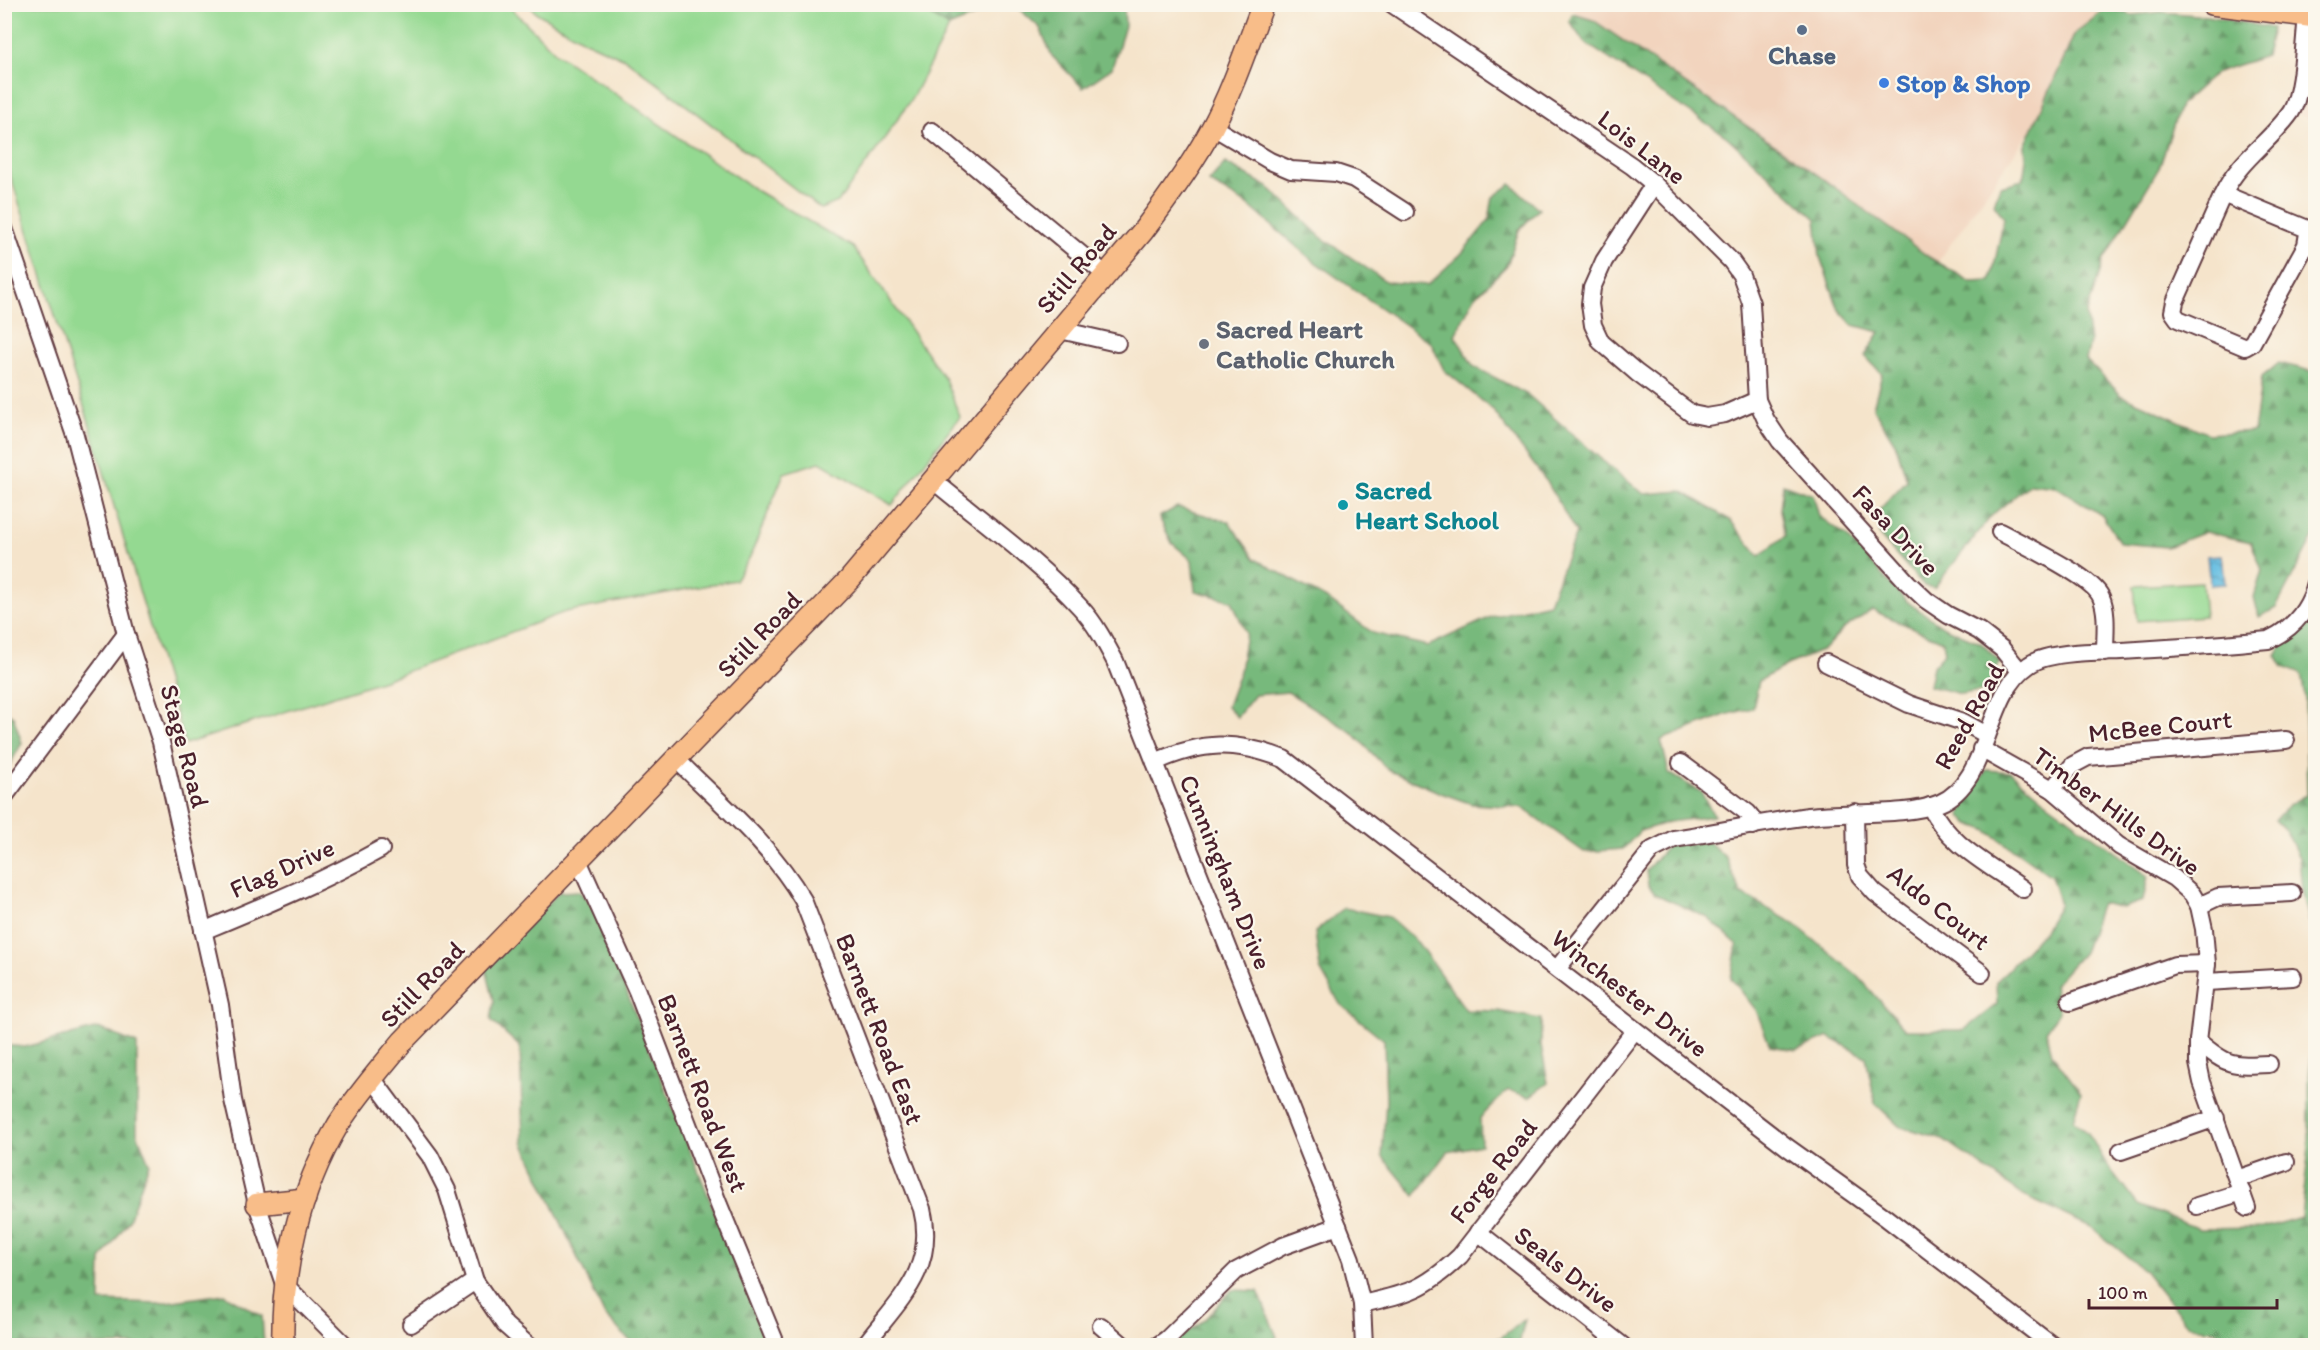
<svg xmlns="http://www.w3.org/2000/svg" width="2320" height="1350" viewBox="0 0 2320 1350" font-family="Itim,sans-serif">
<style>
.built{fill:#f2d4be}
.grass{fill:#94d991;stroke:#6f7c5e;stroke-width:1.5}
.forest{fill:url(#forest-firs);stroke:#606c53;stroke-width:1.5}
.water{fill:url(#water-waves);stroke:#586e86;stroke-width:1.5}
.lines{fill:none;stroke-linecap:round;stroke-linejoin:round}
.minor-casing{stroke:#643d43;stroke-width:20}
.major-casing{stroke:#643d43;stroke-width:24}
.minor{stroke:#fff;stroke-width:16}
.major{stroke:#f8bd89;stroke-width:21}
.service-dot{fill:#5c6f8a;stroke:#fbf7ec;stroke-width:2}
.shop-dot{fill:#3f7fe0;stroke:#fbf7ec;stroke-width:2}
.worship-dot{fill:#6b7280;stroke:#fbf7ec;stroke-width:2}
.culture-dot{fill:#0f9aa8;stroke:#fbf7ec;stroke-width:2}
.labels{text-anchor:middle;stroke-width:4.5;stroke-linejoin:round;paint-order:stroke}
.service-label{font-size:26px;font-weight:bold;fill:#4e5e75;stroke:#fbf7ec}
.shop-label{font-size:26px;font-weight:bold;fill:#366cbe;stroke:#fbf7ec;text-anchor:start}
.street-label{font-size:26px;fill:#4a1f2b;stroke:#fbf7ec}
.worship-label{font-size:26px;font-weight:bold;fill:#5b616d;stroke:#fbf7ec;text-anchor:start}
.culture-label{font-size:26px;font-weight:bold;fill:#0d838f;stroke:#fbf7ec;text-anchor:start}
</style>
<defs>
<pattern id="forest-firs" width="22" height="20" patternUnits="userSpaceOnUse" patternTransform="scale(1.5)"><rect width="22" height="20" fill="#77b97b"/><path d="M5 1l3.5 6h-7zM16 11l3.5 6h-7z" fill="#649665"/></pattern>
<pattern id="water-waves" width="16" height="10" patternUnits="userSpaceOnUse" patternTransform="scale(1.5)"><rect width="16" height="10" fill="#65bee2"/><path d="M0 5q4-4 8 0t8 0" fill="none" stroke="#559ab7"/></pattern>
</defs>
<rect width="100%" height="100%" fill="#fbf7ec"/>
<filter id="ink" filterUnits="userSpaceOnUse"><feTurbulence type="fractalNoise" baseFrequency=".0167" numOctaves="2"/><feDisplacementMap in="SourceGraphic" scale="12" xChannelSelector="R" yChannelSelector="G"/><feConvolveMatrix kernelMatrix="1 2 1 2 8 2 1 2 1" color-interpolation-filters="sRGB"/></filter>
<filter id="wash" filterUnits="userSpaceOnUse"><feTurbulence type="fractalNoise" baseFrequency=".008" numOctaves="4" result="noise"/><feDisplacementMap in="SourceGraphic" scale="24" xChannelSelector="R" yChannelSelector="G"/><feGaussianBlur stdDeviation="1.35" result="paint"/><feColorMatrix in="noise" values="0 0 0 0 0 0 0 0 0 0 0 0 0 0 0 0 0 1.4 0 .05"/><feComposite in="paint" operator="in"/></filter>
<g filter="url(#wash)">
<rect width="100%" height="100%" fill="#f5e4cb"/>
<g class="built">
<polygon points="2221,4 2315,5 2315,122 2292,111 2306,19"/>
<polygon points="1567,5 2119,5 1935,266"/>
</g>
<g class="grass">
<polygon points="4,5 508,5 556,53 757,191 853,247 945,379 960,417 892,505 820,462 784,473 750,557 735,580 565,612 384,680 185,744 88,419 5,159"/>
<polygon points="529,5 915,5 949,27 912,98 880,145 838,202 821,209 627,60 583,40 535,12"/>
<polygon points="2202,582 2205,616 2137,621 2134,586"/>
</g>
<g class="forest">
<polygon points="915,5 1001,5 949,27"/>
<polygon points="1015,5 1124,5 1125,26 1112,68 1083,88 1052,56 1040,28"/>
<polygon points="2107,8 2132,15 2161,12 2208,16 2272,28 2266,56 2217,72 2180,105 2159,168 2104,259 2086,315 2090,342 2086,360 2121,395 2208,434 2254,431 2262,377 2279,363 2312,371 2315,369 2315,534 2276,608 2259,617 2254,597 2262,570 2251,542 2205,532 2167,547 2120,543 2103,516 2057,487 2030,484 1993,514 1934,588 1924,586 1879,535 1880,509 1907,480 1896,445 1873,408 1882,374 1865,356 1880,332 1853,325 1839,310 1820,257 1816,219 1727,137 1584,42 1569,21 1573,14 1593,20 1818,175 1929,257 1971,282 1991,281 2004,218 1994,204 2000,186 2023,180 2026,159 2025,146 2075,33"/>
<polygon points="1225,163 1268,187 1321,237 1387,282 1427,285 1461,254 1489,220 1493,197 1511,184 1539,209 1519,230 1507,265 1474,298 1455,335 1473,366 1528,395 1610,467 1644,494 1682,491 1730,520 1759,556 1785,536 1780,510 1783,484 1813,495 1819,516 1847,537 1906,601 1944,627 1981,643 2000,662 1987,690 1961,694 1929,686 1933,666 1945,652 1943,641 1872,610 1843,629 1823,650 1787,665 1759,681 1753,708 1725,715 1661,740 1669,773 1701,792 1714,816 1669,822 1640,831 1623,849 1584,852 1521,807 1472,804 1441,793 1388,770 1353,733 1288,692 1255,695 1237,717 1227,706 1240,671 1246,633 1232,601 1195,591 1192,560 1172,543 1159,517 1177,507 1229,522 1255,559 1330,601 1373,633 1428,646 1491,617 1549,603 1576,533 1547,482 1493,410 1444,370 1431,343 1312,260 1248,205 1209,182"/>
<polygon points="2315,605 2315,944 2302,891 2299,858 2286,831 2275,820 2287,806 2307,794 2305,699 2301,674 2283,667 2276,655 2286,638 2314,610"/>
<polygon points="5,711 13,716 22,743 5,773"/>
<polygon points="1987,770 2011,772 2048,803 2148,876 2143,901 2122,908 2101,903 2085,950 2054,985 2059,1012 2046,1031 2052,1054 2081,1093 2073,1120 2088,1133 2107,1165 2138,1205 2199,1229 2263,1228 2301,1217 2309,1147 2309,1076 2315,1013 2315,946 2315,1345 2237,1345 2215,1331 2187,1324 2144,1270 2091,1227 2024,1196 1943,1139 1899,1126 1875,1103 1866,1057 1829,1037 1797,1050 1770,1046 1756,1010 1731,978 1737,944 1708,918 1655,894 1648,885 1646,870 1670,844 1709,842 1726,858 1741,893 1796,925 1858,976 1906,1030 1964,1030 1997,1004 1996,982 2043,932 2060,904 2051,876 1986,830 1967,823 1960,815 1971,792"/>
<polygon points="579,891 592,905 768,1345 634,1345 604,1314 523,1142 520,1047 491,1020 494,1001 486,969 559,892"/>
<polygon points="1344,908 1389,917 1418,943 1466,1010 1498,1011 1541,1019 1541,1045 1548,1083 1529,1097 1508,1090 1480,1118 1481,1145 1448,1152 1415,1196 1382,1156 1386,1101 1384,1040 1340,1004 1320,969 1315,932"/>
<polygon points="98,1028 137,1044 137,1133 149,1163 129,1220 101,1260 100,1301 159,1303 224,1294 262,1316 264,1345 5,1345 5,1045 25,1047"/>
<polygon points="1232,1290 1258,1291 1277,1337 1268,1345 1169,1346 1204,1320"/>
<polygon points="1525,1319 1519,1345 1466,1345 1500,1338"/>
</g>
<polygon class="water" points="2222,555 2225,584 2210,585 2207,556"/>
</g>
<g filter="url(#ink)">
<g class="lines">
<g class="minor-casing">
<g id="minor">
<polyline points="1392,4 1632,166 1654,184 1731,261 1741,275 1751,303 1757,400 1766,420 1780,441 1908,583 1926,600 1948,615 1979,631 2002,649 2020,671"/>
<polyline points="1213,127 1270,161 1291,170 1336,173 1354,179 1405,212"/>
<polyline points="932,131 1106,275"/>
<polyline points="1654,184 1604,261 1592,288 1590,304 1593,325 1601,342 1637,373 1692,414 1707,417 1725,414 1757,400"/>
<polygon points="2223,194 2305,228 2308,233 2306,245 2252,343 2245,347 2178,319 2173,312 2175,302"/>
<path d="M 2223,194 C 2238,161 2271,141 2291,112 C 2303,93 2304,40 2307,16"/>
<polyline points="4,228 75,435 126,634 161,742 220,1005 233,1100 257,1204 284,1284 346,1346"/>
<polyline points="1060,330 1117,343"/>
<path d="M 934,481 C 983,522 1037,560 1080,607 C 1095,623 1105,642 1115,661 L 1351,1259 L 1362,1304 L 1364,1346"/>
<path d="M 2000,532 C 2022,544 2092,576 2101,597 C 2108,613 2105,634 2105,652"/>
<polyline points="1826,663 1909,704 1963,722 1987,735"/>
<polyline points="1981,749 2052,789 2119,846 2174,878 2192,894 2199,906 2204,929 2207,964 2198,1041 2198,1063 2202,1082 2247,1208"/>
<path d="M 676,759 C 720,803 772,846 803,900 L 922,1209 C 937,1269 898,1301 864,1346"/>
<path d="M 1155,762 C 1203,741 1235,740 1284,759 L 1787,1147 L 1885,1217 L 2053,1346"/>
<polyline points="1681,763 1748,813 1752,818 1753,826"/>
<polyline points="2052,789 2073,765 2088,757 2286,740"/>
<polyline points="4,797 126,634"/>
<path d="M 1930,806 C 1947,844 1990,865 2023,889"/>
<polyline points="1855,812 1856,865 1860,876 1875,893 1982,973"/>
<polyline points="578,860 637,991 719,1205 777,1346"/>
<polyline points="2199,906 2218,897 2292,893"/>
<path d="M 203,931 C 263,906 324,881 381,849"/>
<path d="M 1557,969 L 1652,850 L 1674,839 C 1719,832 1764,822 1809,816 C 1846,811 1907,817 1940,803 C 1991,781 1984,695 2029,665 C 2048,651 2098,652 2122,651 C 2171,648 2219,645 2268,640 C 2293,629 2309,610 2316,583"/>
<polyline points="2206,982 2293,977"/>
<polyline points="2070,1002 2175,965 2207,964"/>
<path d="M 2198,1041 C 2227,1066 2232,1066 2269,1064"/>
<polyline points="372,1078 430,1156 447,1190 475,1281 505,1325 529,1346"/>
<polyline points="2121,1151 2216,1118"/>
<polyline points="2237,1179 2286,1162"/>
<polyline points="2197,1206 2242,1192"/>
<polyline points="1478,1232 1623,1346"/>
<path d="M 1362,1304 C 1409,1293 1424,1290 1460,1256 L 1635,1030"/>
<polyline points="411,1324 475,1281"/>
<polyline points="1101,1326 1124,1346"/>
<polyline points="1157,1346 1167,1339 1236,1271 1283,1246 1338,1226"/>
</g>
</g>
<g class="major-casing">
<g id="major">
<polyline points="2211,4 2316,17"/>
<polyline points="257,1204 305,1199"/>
<path d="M 283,1346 C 281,1270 299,1191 338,1125 C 357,1095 380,1069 403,1041 L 850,579 L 1143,231 C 1168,198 1192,165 1212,128 C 1233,89 1247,46 1263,4"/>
</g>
</g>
<use href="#minor" class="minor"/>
<use href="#major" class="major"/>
</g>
</g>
<circle class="service-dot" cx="1802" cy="30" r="6"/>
<circle class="shop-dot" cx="1884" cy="83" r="6"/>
<circle class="worship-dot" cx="1204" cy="344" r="6"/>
<circle class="culture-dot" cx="1343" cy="505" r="6"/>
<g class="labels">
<g class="service-label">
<text x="1802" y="64">Chase</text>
</g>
<g class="shop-label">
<text x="1896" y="92">Stop &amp; Shop</text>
</g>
<g class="street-label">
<text transform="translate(1642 147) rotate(38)" y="9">Lois Lane</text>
<text transform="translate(1076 268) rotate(-50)" y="9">Still Road</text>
<text transform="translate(1896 530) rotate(47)" y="9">Fasa Drive</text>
<text transform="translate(759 634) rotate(-46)" y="9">Still Road</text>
<text transform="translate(1969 716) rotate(-61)" y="9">Reed Road</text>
<text transform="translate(2160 726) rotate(-6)" y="9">McBee Court</text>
<text transform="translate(185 746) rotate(75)" y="9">Stage Road</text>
<text transform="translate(2117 811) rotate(36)" y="9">Timber Hills Drive</text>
<text transform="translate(282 868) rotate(-24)" y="9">Flag Drive</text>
<text transform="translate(1226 872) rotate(68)" y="9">Cunningham Drive</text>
<text transform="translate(1939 907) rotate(38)" y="9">Aldo Court</text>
<text transform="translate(422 984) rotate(-46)" y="9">Still Road</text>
<text transform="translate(1630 993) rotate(38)" y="9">Winchester Drive</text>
<text transform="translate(880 1029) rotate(69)" y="9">Barnett Road East</text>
<text transform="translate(703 1093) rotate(69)" y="9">Barnett Road West</text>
<text transform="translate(1493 1171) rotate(-52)" y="9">Forge Road</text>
<text transform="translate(1566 1269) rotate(38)" y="9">Seals Drive</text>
</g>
<g class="worship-label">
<text x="1216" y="338">Sacred Heart<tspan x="1216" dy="30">Catholic Church</tspan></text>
</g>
<g class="culture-label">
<text x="1355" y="499">Sacred<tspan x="1355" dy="30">Heart School</tspan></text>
</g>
</g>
<rect width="2320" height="1350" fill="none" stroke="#fbf7ec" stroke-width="24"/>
<path d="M2089 1299v9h188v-9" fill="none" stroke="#4a1f2b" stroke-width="3"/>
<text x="2098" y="1299" font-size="18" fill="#4a1f2b" stroke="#fbf7ec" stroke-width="4.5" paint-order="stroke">100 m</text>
</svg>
